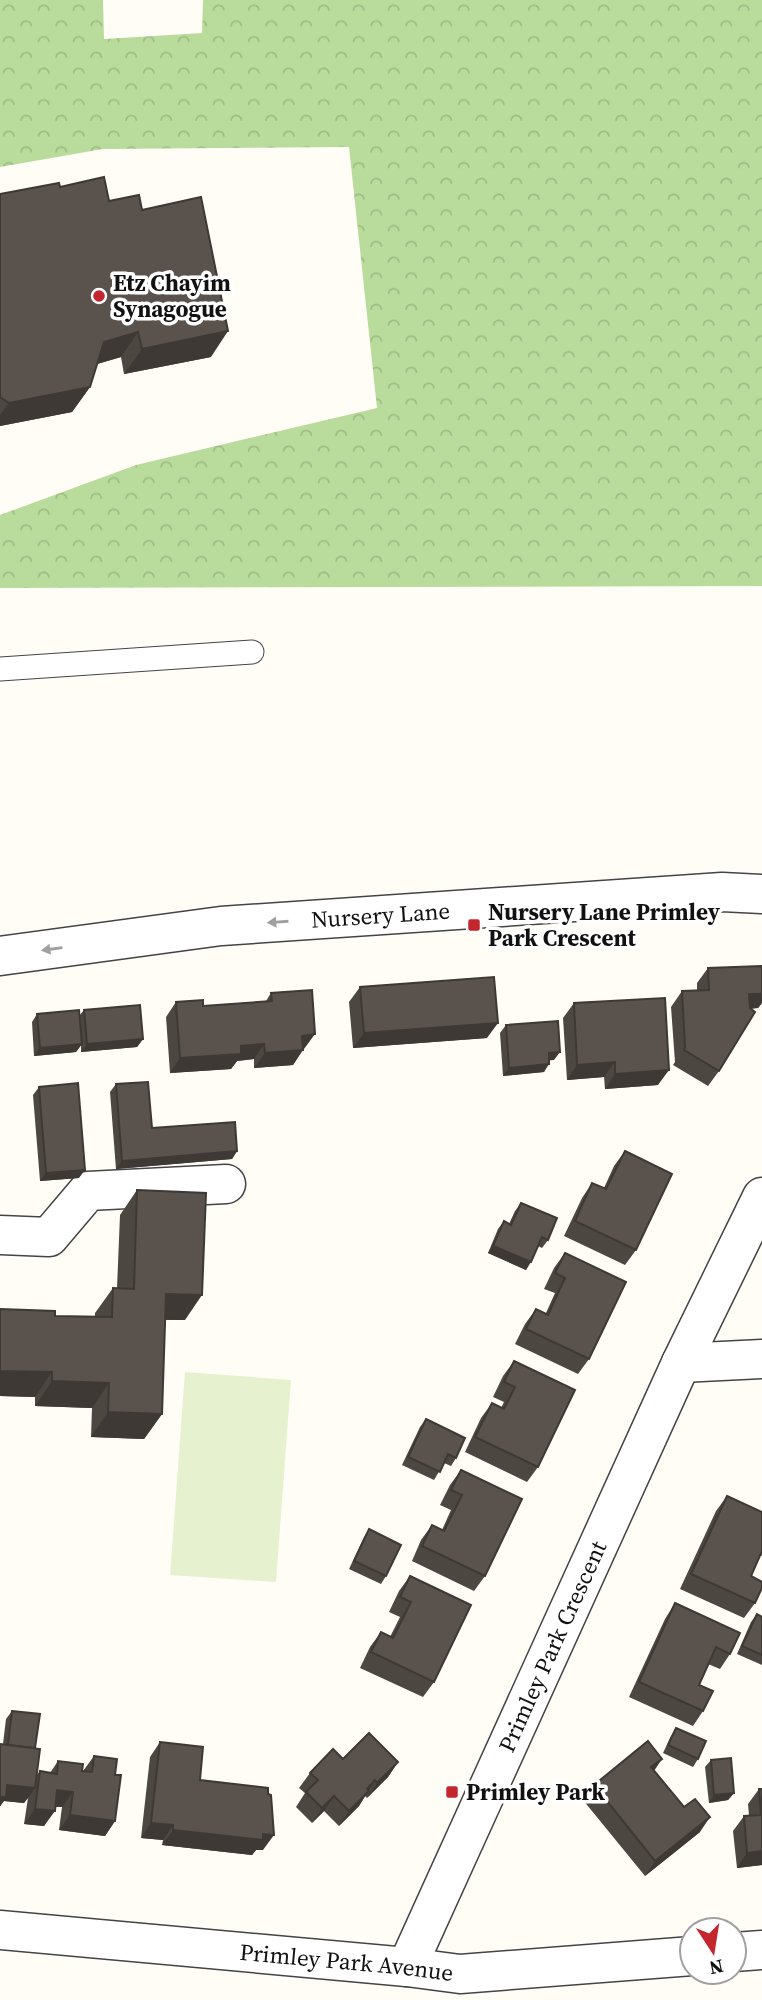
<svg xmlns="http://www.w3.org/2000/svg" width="762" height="2000" viewBox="0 0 762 2000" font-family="'Source Serif 4',serif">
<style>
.forest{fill:url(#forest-crowns)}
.pitch{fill:#e6f2cf}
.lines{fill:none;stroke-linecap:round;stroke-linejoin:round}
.lane-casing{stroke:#444;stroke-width:25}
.street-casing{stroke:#444;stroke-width:41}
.lane{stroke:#fff;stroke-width:23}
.street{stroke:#fff;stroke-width:38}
.wall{fill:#4d4742}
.shaded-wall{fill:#3f3936}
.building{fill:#5a524d;stroke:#3f3936;stroke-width:2}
.oneway{fill:#a0a0a0}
.poi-dot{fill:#c4262e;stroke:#fff;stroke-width:2.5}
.labels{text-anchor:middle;stroke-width:7;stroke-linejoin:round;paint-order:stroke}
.poi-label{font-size:23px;font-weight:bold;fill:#111;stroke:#fff;text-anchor:start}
.street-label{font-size:23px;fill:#111;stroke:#fff}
</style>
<defs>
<pattern id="forest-crowns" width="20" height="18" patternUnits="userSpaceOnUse" patternTransform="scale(1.75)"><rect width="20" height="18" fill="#b9dc9c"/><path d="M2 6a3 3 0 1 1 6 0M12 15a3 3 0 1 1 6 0" fill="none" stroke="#9ebc85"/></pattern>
</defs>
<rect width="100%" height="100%" fill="#fffdf5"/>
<polygon class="forest" points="0,0 103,0 104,39 202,33 203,0 762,0 762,586 0,588 0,515 136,465 377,408 349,147 103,149 0,167"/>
<polygon class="pitch" points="185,1372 291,1380 276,1582 170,1575"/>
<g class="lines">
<g class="lane-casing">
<polyline id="lane" points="0,669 252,652"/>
</g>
<g class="street-casing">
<g id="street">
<path id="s1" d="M 0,956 L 221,926 L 722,892 L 762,894"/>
<polyline points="0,1235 49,1237 88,1191 226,1184"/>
<polyline points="681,1363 762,1359"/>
<path id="s2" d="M 0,1930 L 407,1967 L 460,1974 L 692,1956"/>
<polyline points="734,1952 762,1950"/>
<path id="s3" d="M 407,1967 L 681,1363 L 762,1197"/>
</g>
</g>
<use href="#lane" class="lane"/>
<use href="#street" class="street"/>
</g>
<g class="wall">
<polygon points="60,187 142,210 211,357 124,374 121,357 97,364 90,387 72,412 0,426 0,193 0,194"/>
<polygon points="762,966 762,1003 758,1008 750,1009 719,1071 708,1086 673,1065 675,1062 671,1007 682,991 697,991 697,983 708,968"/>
<polygon points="360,987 487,1038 353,1048 349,1002"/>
<polygon points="271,993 304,1049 303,1049 293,1065 254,1068 254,1059 237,1061 231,1069 170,1073 166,1017 176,1002 203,1006 266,1001"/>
<polygon points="574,1003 658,1085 605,1089 604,1077 567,1080 563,1018"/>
<polygon points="84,1010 143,1039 137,1047 81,1052 81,1045 76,1052 34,1056 32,1022 37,1014 79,1016"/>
<polygon points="506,1025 554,1060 549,1060 544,1072 503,1076 500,1033"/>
<polygon points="116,1084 152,1128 237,1151 232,1159 116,1169 110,1092"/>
<polygon points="39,1087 79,1178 40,1181 33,1095"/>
<polygon points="625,1151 636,1250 625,1265 564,1236 582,1198 592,1183 604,1188 614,1166"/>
<polygon points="137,1190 185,1320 165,1320 162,1414 144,1439 91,1437 92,1408 35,1406 35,1397 0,1396 0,1309 55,1316 95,1317 95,1313 113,1288 117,1288 120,1215"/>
<polygon points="521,1203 548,1240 542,1248 538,1246 526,1270 488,1253 498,1229 504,1221 509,1224 515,1211"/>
<polygon points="565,1253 589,1359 578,1374 515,1344 525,1324 536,1309 546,1313 555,1293 544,1289 554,1268"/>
<polygon points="514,1361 538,1467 527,1482 465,1452 481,1418 492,1403 501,1408 504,1402 493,1397 503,1376"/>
<polygon points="426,1419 456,1458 451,1466 444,1463 434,1480 402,1465 420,1427"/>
<polygon points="461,1470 485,1576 474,1591 412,1561 421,1540 432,1525 442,1530 451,1510 440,1505 450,1485"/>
<polygon points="727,1496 762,1512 762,1556 760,1555 751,1576 755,1603 744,1618 680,1589 716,1511"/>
<polygon points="369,1529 386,1576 381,1584 349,1569 364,1537"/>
<polygon points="410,1576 434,1682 423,1697 360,1668 370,1647 381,1632 390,1637 400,1617 389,1612 399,1591"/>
<polygon points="675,1603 730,1654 720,1669 708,1664 699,1685 703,1711 693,1726 629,1697 665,1619"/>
<polygon points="757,1614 762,1617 762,1665 737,1654 751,1622"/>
<polygon points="12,1711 35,1748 36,1776 40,1771 50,1773 58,1761 83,1771 94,1756 115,1775 115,1821 105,1836 59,1830 62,1807 55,1807 44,1826 24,1824 28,1798 24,1803 4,1801 0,1806 3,1744 6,1719"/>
<polygon points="676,1728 698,1759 693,1767 663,1753 671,1736"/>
<polygon points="160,1742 200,1780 263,1850 256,1850 252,1855 162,1845 163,1840 141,1838 150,1757"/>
<polygon points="343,1759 398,1762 388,1777 367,1798 365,1796 359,1806 339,1826 324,1811 312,1823 296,1807 305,1793 299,1788 310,1773"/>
<polygon points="711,1760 734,1793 728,1800 709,1803 705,1767"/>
<polygon points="654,1770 700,1832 645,1876 583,1800 594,1785"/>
<polygon points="759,1789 762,1789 762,1865 737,1868 733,1831 744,1816 749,1816 748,1804"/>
</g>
<g class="shaded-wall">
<polygon points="228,331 211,357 124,374 142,349"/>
<polygon points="138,332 121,357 87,367 104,342"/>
<polygon points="90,387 72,412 0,426 0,415 9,403"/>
<polygon points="749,994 762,994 762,1003 758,1008 738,1009"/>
<polygon points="498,1023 487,1038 353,1048 364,1033"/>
<polygon points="315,1034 304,1049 293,1051 303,1050 293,1065 254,1068 265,1053 302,1036"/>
<polygon points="143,1039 137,1047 81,1052 87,1044"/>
<polygon points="82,1044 76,1052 34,1056 40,1048"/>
<polygon points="264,1044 254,1059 237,1061 231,1069 170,1073 180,1058 241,1046"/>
<polygon points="560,1052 554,1060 543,1061 549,1053"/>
<polygon points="615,1062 604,1077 567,1080 577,1065"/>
<polygon points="549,1064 544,1072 503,1076 509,1068"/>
<polygon points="669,1070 658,1085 605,1089 615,1074"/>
<polygon points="237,1151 232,1159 116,1169 122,1161"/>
<polygon points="85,1170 79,1178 40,1181 46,1173"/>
<polygon points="493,1246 531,1262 526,1270 488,1253"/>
<polygon points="166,1294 202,1295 185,1320 148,1319"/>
<polygon points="0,1371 52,1372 35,1397 0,1396"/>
<polygon points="52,1381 109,1383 92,1408 35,1406"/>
<polygon points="108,1412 162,1414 144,1439 91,1437"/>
<polygon points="662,1759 652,1774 651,1767"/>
<polygon points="398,1762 388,1777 367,1798 377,1783"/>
<polygon points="375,1780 359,1806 339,1826 349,1811"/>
<polygon points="7,1785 35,1788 24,1803 4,1801 0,1806 0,1795"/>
<polygon points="57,1790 73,1792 62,1807 46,1805"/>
<polygon points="734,1793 728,1800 709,1803 714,1795"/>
<polygon points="334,1796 324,1811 312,1823 322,1808"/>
<polygon points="35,1809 55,1811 44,1826 24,1824"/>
<polygon points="70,1815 115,1821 105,1836 59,1830"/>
<polygon points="710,1817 700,1832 645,1876 655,1861"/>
<polygon points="151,1823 173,1825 163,1840 141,1838"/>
<polygon points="173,1830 263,1834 274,1835 263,1850 256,1850 252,1855 162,1845"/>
<polygon points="762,1851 762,1865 737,1868 747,1853"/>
</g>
<g class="building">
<polygon points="104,177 109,201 139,195 142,210 201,197 228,331 142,349 138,332 104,342 90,387 9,403 0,397 0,193 0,194 59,183 60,187"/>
<polygon points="762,966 762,994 749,994 750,1008 755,1012 719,1071 684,1050 685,1047 682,991 709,990 708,968"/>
<polygon points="494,977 498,1023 364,1033 360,987"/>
<polygon points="312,990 315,1034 302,1036 303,1050 265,1053 264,1044 241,1046 241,1054 180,1058 176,1002 203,1000 203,1006 272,1001 271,993"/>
<polygon points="665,998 669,1070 615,1074 615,1062 577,1065 574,1003"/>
<polygon points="140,1005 143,1039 87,1044 84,1010"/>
<polygon points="79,1010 82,1044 40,1048 37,1014"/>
<polygon points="558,1021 560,1052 549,1053 549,1064 509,1068 506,1025"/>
<polygon points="148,1082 152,1128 235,1122 237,1151 122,1161 116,1084"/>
<polygon points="78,1083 85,1170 46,1173 39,1087"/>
<polygon points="625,1151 672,1174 636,1250 575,1221 592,1183 606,1189"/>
<polygon points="137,1190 206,1193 202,1295 166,1294 162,1414 108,1412 109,1383 52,1381 52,1372 0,1371 0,1309 55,1311 55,1316 112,1317 113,1288 134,1289"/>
<polygon points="521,1203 557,1218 548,1240 542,1237 531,1262 493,1246 504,1221 511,1225"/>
<polygon points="565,1253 626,1282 589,1359 526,1329 536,1309 548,1315 565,1278 555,1273"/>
<polygon points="514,1361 575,1390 538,1467 475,1437 492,1403 504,1409 515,1387 504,1382"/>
<polygon points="426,1419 465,1438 456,1458 448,1454 440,1472 408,1457"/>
<polygon points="461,1470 522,1499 485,1576 422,1546 432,1525 444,1531 462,1495 451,1490"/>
<polygon points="727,1496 762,1512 762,1551 751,1576 762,1582 762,1588 755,1603 691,1574"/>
<polygon points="369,1529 401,1545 386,1576 354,1561"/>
<polygon points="410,1576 471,1605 434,1682 371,1652 381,1632 393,1638 411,1602 400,1597"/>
<polygon points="675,1603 740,1633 730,1654 716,1647 699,1685 713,1691 703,1711 639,1682"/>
<polygon points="757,1614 762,1617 762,1655 742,1646"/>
<polygon points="12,1711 40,1714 35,1748 8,1745"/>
<polygon points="676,1728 706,1741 698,1759 668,1745"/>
<polygon points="369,1733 398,1762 377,1783 375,1780 367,1789 369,1791 349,1811 334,1796 322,1808 306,1792 318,1780 310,1773 333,1749 343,1759"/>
<polygon points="648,1741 662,1759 651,1767 684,1807 695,1799 710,1817 655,1861 594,1785"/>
<polygon points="160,1742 203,1747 200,1780 268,1788 268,1794 271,1795 274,1835 263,1834 263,1840 173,1830 173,1825 151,1823"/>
<polygon points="0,1744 40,1749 35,1788 7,1785 6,1797 1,1797 0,1806"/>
<polygon points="94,1756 117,1759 115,1775 121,1775 115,1821 70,1815 73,1792 57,1790 55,1811 35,1809 40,1771 57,1774 58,1761 83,1764 82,1771 92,1772"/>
<polygon points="731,1758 734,1793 714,1795 711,1760"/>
<polygon points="759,1789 762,1789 762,1851 747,1853 744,1816 761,1815"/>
</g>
<defs><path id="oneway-solid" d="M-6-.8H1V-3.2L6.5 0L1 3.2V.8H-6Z" transform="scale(1.75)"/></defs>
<g class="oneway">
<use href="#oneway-solid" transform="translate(278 922) rotate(176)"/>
<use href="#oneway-solid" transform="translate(52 949) rotate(172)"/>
</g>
<g class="poi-dot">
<circle cx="99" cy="296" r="7"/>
<rect x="467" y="918" width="14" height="14" rx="3.5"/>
<rect x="445" y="1785" width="14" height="14" rx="3.5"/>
</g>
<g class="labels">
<g class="poi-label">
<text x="113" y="291">Etz Chayim<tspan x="113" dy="26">Synagogue</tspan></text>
<text x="488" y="920">Nursery Lane Primley<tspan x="488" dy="26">Park Crescent</tspan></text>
<text x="466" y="1800">Primley Park</text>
</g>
<g class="street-label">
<text dy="8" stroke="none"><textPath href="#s1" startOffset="383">Nursery Lane</textPath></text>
<text dy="8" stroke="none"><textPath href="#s3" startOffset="352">Primley Park Crescent</textPath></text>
<text dy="8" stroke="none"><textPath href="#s2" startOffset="348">Primley Park Avenue</textPath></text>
</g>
</g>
<g transform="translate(713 1951) rotate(168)"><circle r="33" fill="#ffffff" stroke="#a0a0a0" stroke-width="2"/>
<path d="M0-5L12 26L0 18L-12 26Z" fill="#c4262e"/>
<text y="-10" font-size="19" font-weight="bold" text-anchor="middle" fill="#111111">N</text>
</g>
</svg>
